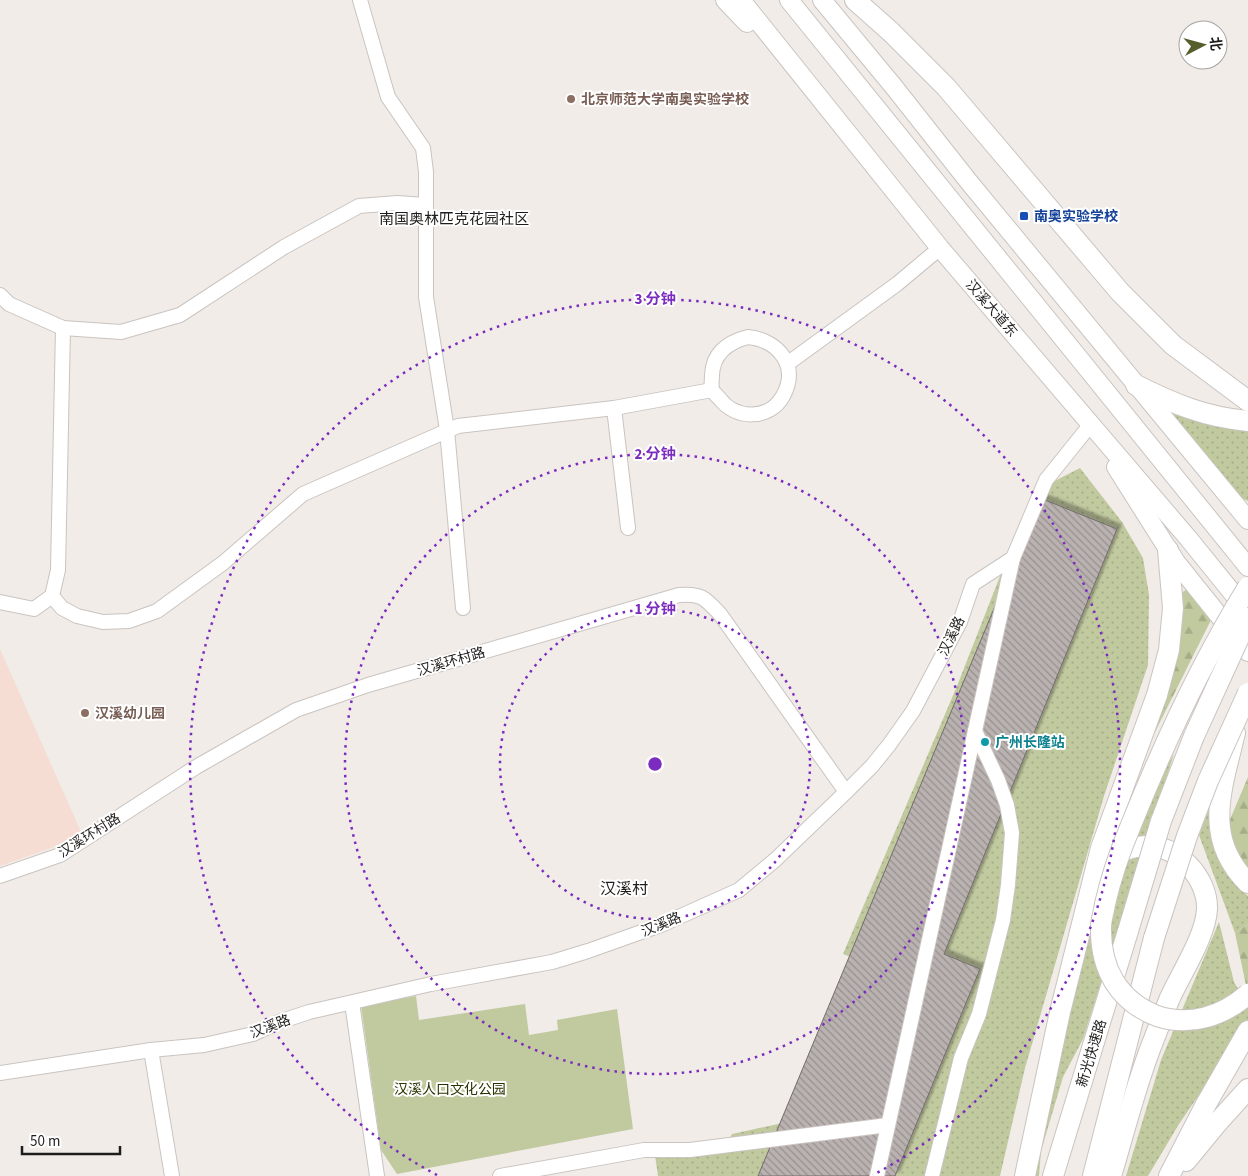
<svg xmlns="http://www.w3.org/2000/svg" width="1248" height="1176" viewBox="0 0 1248 1176" font-family="'Source Sans 3','Noto Sans SC',sans-serif">
<style>
.industrial{fill:#f5ddd3}
.grass{fill:url(#grass-dots)}
.forest{fill:url(#forest-firs)}
.park{fill:#c1c99f}
.building{fill:url(#building-back-hatch);stroke:#736c6b;filter:url(#shadow)}
.lines{fill:none;stroke-linecap:round;stroke-linejoin:round}
.minor-casing{stroke:#cac4c0;stroke-width:16}
.major-casing{stroke:#cac4c0;stroke-width:20}
.highway-casing{stroke:#cac4c0;stroke-width:22}
.minor{stroke:#fff;stroke-width:14}
.major{stroke:#fff;stroke-width:18}
.highway{stroke:#fff;stroke-width:20}
.highway-bridge-casing{stroke:#cac4c0;stroke-width:22;stroke-linecap:butt}
.highway-bridge{stroke:#fff;stroke-width:20}
.ring{fill:none;stroke:#7b2cbf;stroke-width:2.5;stroke-dasharray:2.5 5}
.education-dot{fill:#8d6e63;stroke:#fff;stroke-width:2}
.transit-dot{fill:#1a4fb4;stroke:#fff;stroke-width:2}
.culture-dot{fill:#0f9aa8;stroke:#fff;stroke-width:2}
.labels{text-anchor:middle;stroke-width:4;stroke-linejoin:round;paint-order:stroke}
.education-label{font-size:14px;font-weight:bold;fill:#785e54;stroke:#fff;text-anchor:start}
.transit-label{font-size:14px;font-weight:bold;fill:#164399;stroke:#fff;text-anchor:start}
.street-label{font-size:14px;fill:#1f1d1c;stroke:#fff}
.culture-label{font-size:14px;font-weight:bold;fill:#0d838f;stroke:#fff;text-anchor:start}
.park-label{font-size:14px;fill:#2d3300;stroke:#fff}
.neighbourhood-label{font-size:15px;fill:#1f1d1c;stroke:#fff}
.quarter-label{font-size:16px;fill:#1f1d1c;stroke:#fff}
.centre{fill:#7b2cbf;stroke:#fff;stroke-width:2.5}
.ring-label{font-size:15px;text-anchor:middle;font-weight:bold;fill:#7b2cbf;stroke:#fff;stroke-width:4;stroke-linejoin:round;paint-order:stroke}
</style>
<defs>
<pattern id="grass-dots" width="8" height="8" patternUnits="userSpaceOnUse" patternTransform="scale(1.25)"><rect width="8" height="8" fill="#c1c99f"/><path d="M2 2h.1M6 6h.1" fill="none" stroke="#a5ac88" stroke-width="1.8" stroke-linecap="round"/></pattern>
<pattern id="forest-firs" width="22" height="20" patternUnits="userSpaceOnUse" patternTransform="scale(1.25)"><rect width="22" height="20" fill="#c1c99f"/><path d="M5 1l3.5 6h-7zM16 11l3.5 6h-7z" fill="#a5ac88"/></pattern>
<pattern id="building-back-hatch" width="6" height="6" patternUnits="userSpaceOnUse" patternTransform="scale(1.25)"><rect width="6" height="6" fill="#b9b2b0"/><path d="M-1 5l2 2M0 0l6 6M5-1l2 2" fill="none" stroke="#96908e"/></pattern>
<filter id="shadow"><feDropShadow dx="4.5" dy="-4.5" stdDeviation="1" flood-color="#0004"/></filter>
</defs>
<rect width="100%" height="100%" fill="#f1ece8"/>
<polygon class="industrial" points="0,649 81,832 62,844 0,866"/>
<g class="grass">
<polygon points="1167,410 1248,429 1248,501 1234,495"/>
<polygon points="1080,468 1122,522 1143,558 1149,595 1148,665 1104,796 1025,1068 1000,1176 658,1176 655,1155 724,1148 732,1134 834,1112 889,972 843,954 957,686 1033,492"/>
<polygon points="1174,754 1083,1039 1063,1077 1041,1151 1039,1176 1030,1176 1091,922 1152,790"/>
<path d="M 1210,806 C 1212,847 1214,868 1248,896 L 1248,924 L 1235,933 L 1199,835 Z"/>
<polygon points="1219,922 1234,982 1248,1005 1248,1023 1179,1124 1148,1176 1126,1176 1161,1060"/>
</g>
<g class="forest">
<polygon points="1187,589 1213,616 1154,734 1176,658 1182,618 1180,594"/>
<polygon points="1248,777 1248,868 1234,847 1229,822"/>
<polygon points="1248,924 1248,983 1246,985 1235,933"/>
</g>
<polygon class="park" points="416,996 419,1020 525,1004 529,1035 558,1030 557,1020 617,1009 633,1129 397,1174 381,1150 361,1006"/>
<polygon class="building" points="1040,498 1117,529 944,954 980,969 895,1176 758,1176"/>
<g class="lines">
<g class="minor-casing">
<g id="minor">
<polyline points="360,0 388,97 423,148 426,172 426,297 447,430 463,608"/>
<polyline points="0,295 9,304 63,328 121,332 180,315 284,247 359,206 397,203 425,205"/>
<path d="M 748,337 C 778,340 800,366 783,396 C 770,420 736,420 720,399 C 718,397 714,393 712,390 C 711,386 712,379 712,375 C 713,353 728,342 748,337 Z"/>
<polyline points="787,364 897,284 940,248"/>
<polyline points="614,408 628,528"/>
<polyline points="52,596 62,608 77,616 103,622 129,621 157,611 223,563 303,494 458,426 614,408 712,390"/>
<polyline points="0,602 34,609 52,596 58,570 63,328"/>
<path d="M 0,876 L 60,855 L 196,767 L 296,710 L 368,685 L 679,595 C 701,593 705,598 720,614 L 846,792"/>
<polyline points="352,1003 377,1176"/>
<polyline points="151,1050 172,1176"/>
<polyline points="0,1073 151,1050 204,1045 253,1034 279,1022 309,1012 431,984 552,962 588,951 661,925 739,890 775,860 846,792 872,766 889,745 913,711 960,622 973,584 1013,558 1046,480 1091,424"/>
<polyline points="500,1176 644,1150 690,1150 888,1125"/>
<polyline points="877,1176 1013,558"/>
<polyline points="932,1176 961,1058 979,1014 1003,920 1008,885 1012,833 1007,805 998,780 975,731"/>
</g>
</g>
<g class="major-casing">
<g id="major">
<polyline points="725,0 747,23"/>
<polyline points="741,0 940,248 1188,538 1248,612"/>
<polyline points="789,0 1248,567"/>
<polyline points="822,0 894,87 969,182 1248,520"/>
<polyline points="1116,467 1176,562 1248,652"/>
</g>
</g>
<g class="highway-casing">
<g id="highway">
<polyline points="855,0 891,32"/>
<path d="M 1136,385 C 1174,404 1205,417 1248,421"/>
<path d="M 1235,733 C 1222,788 1202,838 1248,883"/>
<polyline points="1186,1161 1218,1122 1248,1089"/>
<polyline points="1025,1176 1060,1012 1101,848 1157,695 1169,650 1173,608 1168,550"/>
<polyline points="1053,1176 1128,931"/>
<polyline points="1093,1176 1154,938"/>
<path d="M 1111,1176 C 1125,1130 1136,1083 1154,1039 C 1159,1026 1164,1013 1169,1000 C 1180,975 1206,936 1207,909 C 1208,878 1177,844 1145,846 C 1132,847 1118,850 1113,862"/>
<polyline points="1169,1176 1205,1106 1248,1031"/>
</g>
</g>
<use href="#minor" class="minor"/>
<use href="#major" class="major"/>
<use href="#highway" class="highway"/>
<g class="highway-bridge-casing">
<g id="highway-bridge">
<polyline points="891,32 946,87 1120,292 1173,345 1248,401"/>
<path d="M 1248,587 C 1201,663 1164,743 1131,825 C 1120,851 1111,877 1105,904 C 1104,912 1101,919 1101,927 C 1100,968 1118,1001 1157,1016 C 1190,1027 1223,1016 1248,994"/>
<polyline points="1128,931 1161,821 1194,736 1248,618"/>
<polyline points="1154,938 1187,836 1208,781 1248,693"/>
</g>
</g>
<use href="#highway-bridge" class="highway-bridge"/>
</g>
<g class="ring">
<circle cx="655" cy="764" r="155"/>
<circle cx="655" cy="764" r="310"/>
<path d="M437 1175A465 465 0 1 1 873 1175"/>
</g>
<g class="education-dot">
<circle cx="571" cy="99" r="5"/>
<circle cx="85" cy="713" r="5"/>
</g>
<rect class="transit-dot" x="1019" y="211" width="10" height="10" rx="2.5"/>
<circle class="culture-dot" cx="985" cy="742" r="5"/>
<g class="labels">
<g class="education-label">
<text x="581" y="104">北京师范大学南奥实验学校</text>
<text x="95" y="718">汉溪幼儿园</text>
</g>
<g class="transit-label">
<text x="1034" y="221">南奥实验学校</text>
</g>
<g class="street-label">
<text transform="translate(992 308) rotate(49)" y="5">汉溪大道东</text>
<text transform="translate(951 636) rotate(-64)" y="5">汉溪路</text>
<text transform="translate(451 661) rotate(-16)" y="5">汉溪环村路</text>
<text transform="translate(89 835) rotate(-32)" y="5">汉溪环村路</text>
<text transform="translate(661 924) rotate(-22)" y="5">汉溪路</text>
<text transform="translate(270 1026) rotate(-20)" y="5">汉溪路</text>
<text transform="translate(1091 1053) rotate(-73)" y="5">新光快速路</text>
</g>
<g class="culture-label">
<text x="995" y="747">广州长隆站</text>
</g>
<g class="park-label">
<text x="450" y="1094">汉溪人口文化公园</text>
</g>
<g class="neighbourhood-label">
<text x="454" y="224">南国奥林匹克花园社区</text>
</g>
<g class="quarter-label">
<text x="624" y="894">汉溪村</text>
</g>
</g>
<circle cx="655" cy="764" r="8" class="centre"/>
<g class="ring-label">
<text x="655" y="304">3 分钟</text>
<text x="655" y="459">2 分钟</text>
<text x="655" y="614">1 分钟</text>
</g>
<g transform="translate(1203 45) rotate(84)"><circle r="24" fill="#ffffff" stroke="#a5a5a4"/>
<path d="M0-4L9 19L0 12L-9 19Z" fill="#565e2c"/>
<text y="-8" font-size="14" font-weight="bold" text-anchor="middle" fill="#1f1d1c">北</text>
</g>
<path d="M22 1146v8h98v-8" fill="none" stroke="#1f1d1c" stroke-width="2.5"/>
<text x="30" y="1146" font-size="15" fill="#1f1d1c" stroke="#ffffff" stroke-width="4" paint-order="stroke">50 m</text>
</svg>
